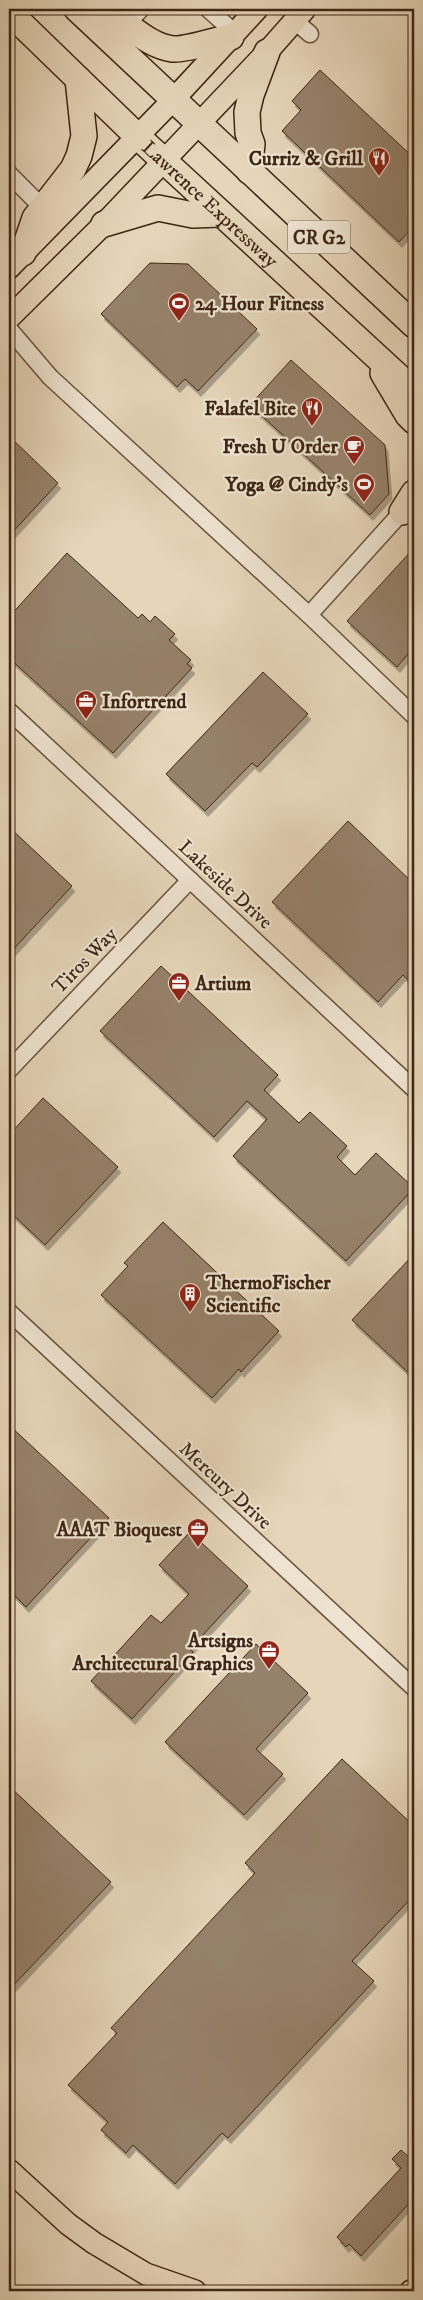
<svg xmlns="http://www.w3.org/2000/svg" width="423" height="2300" viewBox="0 0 423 2300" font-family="'IM FELL DW Pica',serif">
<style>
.building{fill:#96816a;stroke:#3f2615;filter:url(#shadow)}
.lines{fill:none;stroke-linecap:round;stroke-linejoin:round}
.minor-casing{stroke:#69523e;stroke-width:19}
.major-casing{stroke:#3f2615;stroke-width:24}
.highway-casing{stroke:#3f2615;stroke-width:28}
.minor{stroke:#efe4d2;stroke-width:16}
.major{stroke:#e6d5b9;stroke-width:21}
.highway{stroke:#e6d5b9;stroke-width:25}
.labels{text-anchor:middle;stroke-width:4.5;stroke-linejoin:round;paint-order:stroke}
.shield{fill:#efe4d2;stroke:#745f4e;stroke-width:1}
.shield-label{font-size:19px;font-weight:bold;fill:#3f2615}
.poi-label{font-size:20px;font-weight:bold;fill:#3f2615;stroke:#efe4d2;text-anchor:end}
.street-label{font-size:20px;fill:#3f2615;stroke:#efe4d2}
</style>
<defs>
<filter id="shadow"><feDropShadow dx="3" dy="5.5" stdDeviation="0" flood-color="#0004"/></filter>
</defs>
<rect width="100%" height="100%" fill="#e6d5b9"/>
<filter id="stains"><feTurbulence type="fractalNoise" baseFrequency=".004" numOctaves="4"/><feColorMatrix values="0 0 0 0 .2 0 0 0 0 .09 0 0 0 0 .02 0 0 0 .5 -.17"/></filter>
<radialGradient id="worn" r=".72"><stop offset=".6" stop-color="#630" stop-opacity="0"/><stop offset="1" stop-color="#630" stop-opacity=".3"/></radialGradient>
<g class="building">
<polygon points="320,70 414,158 414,226 399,242 282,131 301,110 292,101"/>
<polygon points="150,263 188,264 257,329 198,391 185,379 177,387 101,314"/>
<polygon points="291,360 385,445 389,494 370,515 250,405"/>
<polygon points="9,436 58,483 9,536"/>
<polygon points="414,548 414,647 397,667 347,621"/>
<polygon points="67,553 138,618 142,614 150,622 155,616 175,634 169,640 191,660 187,664 192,668 113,753 9,658 9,617"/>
<polygon points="263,672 308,714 257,767 252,763 205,811 166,774"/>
<polygon points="348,821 414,884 414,985 403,975 378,1002 272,902"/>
<polygon points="9,827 72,886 9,954"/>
<polygon points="161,966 278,1075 264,1090 299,1123 310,1112 347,1146 337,1157 355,1175 376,1153 414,1188 346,1261 233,1156 267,1119 247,1101 214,1137 100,1031"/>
<polygon points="43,1098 118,1167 45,1245 9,1211 9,1135"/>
<polygon points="163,1222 279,1331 241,1372 239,1369 212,1398 101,1295 128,1266 124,1263"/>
<polygon points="414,1254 414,1378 352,1320"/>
<polygon points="9,1425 109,1518 26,1607 9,1590"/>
<polygon points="190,1532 248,1586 190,1649 193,1652 132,1719 91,1681 151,1615 161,1623 189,1594 159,1565"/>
<polygon points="256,1644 308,1693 256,1749 283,1774 244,1815 165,1742"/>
<polygon points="342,1759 414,1826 414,1895 352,1961 374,1981 228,2138 222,2133 175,2184 133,2145 126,2153 101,2130 108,2122 68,2085 117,2033 111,2028 255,1873 245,1863"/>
<polygon points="9,1786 111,1882 9,1990"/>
<polygon points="401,2150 410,2158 414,2154 414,2198 361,2256 349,2244 346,2247 337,2237 401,2168 392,2159"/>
</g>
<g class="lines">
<g class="minor-casing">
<g id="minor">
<polyline points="208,9 235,33"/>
<polyline points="295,21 310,34"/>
<polyline points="127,23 141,9"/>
<polyline points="9,174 43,208"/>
<polyline points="9,329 50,377 309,615 414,716"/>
<polyline points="309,615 402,512"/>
<polyline points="9,711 414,1089"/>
<polyline points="9,1070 190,880"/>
<polyline points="9,1312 414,1688"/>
</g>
</g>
<g class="major-casing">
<g id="major">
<polyline points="9,268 173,100 257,9"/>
<polyline points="9,318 104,224 267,52 305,9"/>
<polyline points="9,2170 68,2224 94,2243 146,2274 195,2291"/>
<polyline points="411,2291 414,2290"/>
</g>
</g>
<g class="highway-casing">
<g id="highway">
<polyline points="77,9 414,325"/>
<path d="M 102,9 C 126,20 146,46 173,49 C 187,50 215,40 231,37"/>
<path id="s1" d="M 9,12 L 137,136 L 414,391"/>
<polyline points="249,171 252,144 248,133 247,112 251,95 267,52"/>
<polyline points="104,224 158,208 193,215 221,214"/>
<polyline points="23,253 35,218 73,169 79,156 84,136 78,79"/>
<polyline points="383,373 408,415 414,421"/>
<polyline points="402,512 414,493"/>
</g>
</g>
<use href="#minor" class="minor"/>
<use href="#major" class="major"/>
<use href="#highway" class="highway"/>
</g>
<defs>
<g id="restaurant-pin" transform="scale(1.125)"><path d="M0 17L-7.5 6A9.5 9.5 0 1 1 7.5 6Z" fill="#8f2418" stroke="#efe4d2"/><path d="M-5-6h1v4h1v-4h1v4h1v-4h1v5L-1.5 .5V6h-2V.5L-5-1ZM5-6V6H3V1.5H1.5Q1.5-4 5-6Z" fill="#fff"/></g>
<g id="stadium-pin" transform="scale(1.125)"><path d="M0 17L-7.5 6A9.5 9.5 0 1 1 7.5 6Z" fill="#8f2418" stroke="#efe4d2"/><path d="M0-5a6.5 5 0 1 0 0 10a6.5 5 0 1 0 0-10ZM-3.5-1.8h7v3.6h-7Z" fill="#fff"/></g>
<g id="cafe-pin" transform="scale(1.125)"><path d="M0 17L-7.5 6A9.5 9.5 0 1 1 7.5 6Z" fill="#8f2418" stroke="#efe4d2"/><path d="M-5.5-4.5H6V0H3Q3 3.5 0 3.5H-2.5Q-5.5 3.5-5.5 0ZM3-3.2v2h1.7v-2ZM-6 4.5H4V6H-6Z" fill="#fff"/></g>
<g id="office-pin" transform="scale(1.125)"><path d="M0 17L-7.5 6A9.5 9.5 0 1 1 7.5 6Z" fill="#8f2418" stroke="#efe4d2"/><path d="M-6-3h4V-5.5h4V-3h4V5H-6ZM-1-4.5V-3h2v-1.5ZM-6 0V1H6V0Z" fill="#fff"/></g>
<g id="building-pin" transform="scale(1.125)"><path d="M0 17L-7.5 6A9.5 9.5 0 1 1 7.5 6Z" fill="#8f2418" stroke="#efe4d2"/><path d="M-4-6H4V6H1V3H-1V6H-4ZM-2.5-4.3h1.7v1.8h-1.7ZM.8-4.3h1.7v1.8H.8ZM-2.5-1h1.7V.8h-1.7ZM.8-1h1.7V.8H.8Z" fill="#fff"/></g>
</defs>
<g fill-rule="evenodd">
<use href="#restaurant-pin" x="379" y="158"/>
<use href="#stadium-pin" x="179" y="303"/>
<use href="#restaurant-pin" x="312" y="408"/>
<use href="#cafe-pin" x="354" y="446"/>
<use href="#stadium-pin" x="364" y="484"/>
<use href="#office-pin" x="86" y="701"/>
<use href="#office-pin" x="179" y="983"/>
<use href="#building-pin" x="190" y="1294"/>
<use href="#office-pin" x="198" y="1529"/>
<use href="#office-pin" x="269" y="1651"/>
</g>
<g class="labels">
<rect class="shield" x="288" y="220.5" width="62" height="33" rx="4"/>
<g class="shield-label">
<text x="319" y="244">CR G2</text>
</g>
<g class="poi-label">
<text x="363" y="165">Curriz &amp; Grill</text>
<text x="195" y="310" text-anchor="start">24 Hour Fitness</text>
<text x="296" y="415">Falafel Bite</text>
<text x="338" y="453">Fresh U Order</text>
<text x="348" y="491">Yoga @ Cindy’s</text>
<text x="102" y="708" text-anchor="start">Infortrend</text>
<text x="195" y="990" text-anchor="start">Artium</text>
<text x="206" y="1289" text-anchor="start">ThermoFischer<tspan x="206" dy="23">Scientific</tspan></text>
<text x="182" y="1536">AAAT Bioquest</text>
<text x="253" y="1647">Artsigns<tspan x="253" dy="23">Architectural Graphics</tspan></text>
</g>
<g class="street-label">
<text dy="7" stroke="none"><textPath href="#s1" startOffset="278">Lawrence Expressway</textPath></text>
<text transform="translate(226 884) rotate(43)" y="7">Lakeside Drive</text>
<text transform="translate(84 960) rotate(-46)" y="7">Tiros Way</text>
<text transform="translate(226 1485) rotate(43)" y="7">Mercury Drive</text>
</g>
</g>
<rect width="423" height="2300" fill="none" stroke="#e6d5b9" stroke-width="30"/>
<rect x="10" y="10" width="403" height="2280" fill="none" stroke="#3f2615" stroke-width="2.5"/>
<rect x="15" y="15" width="393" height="2270" fill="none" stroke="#3f2615"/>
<rect width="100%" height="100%" filter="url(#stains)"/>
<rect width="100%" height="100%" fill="url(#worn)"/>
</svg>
